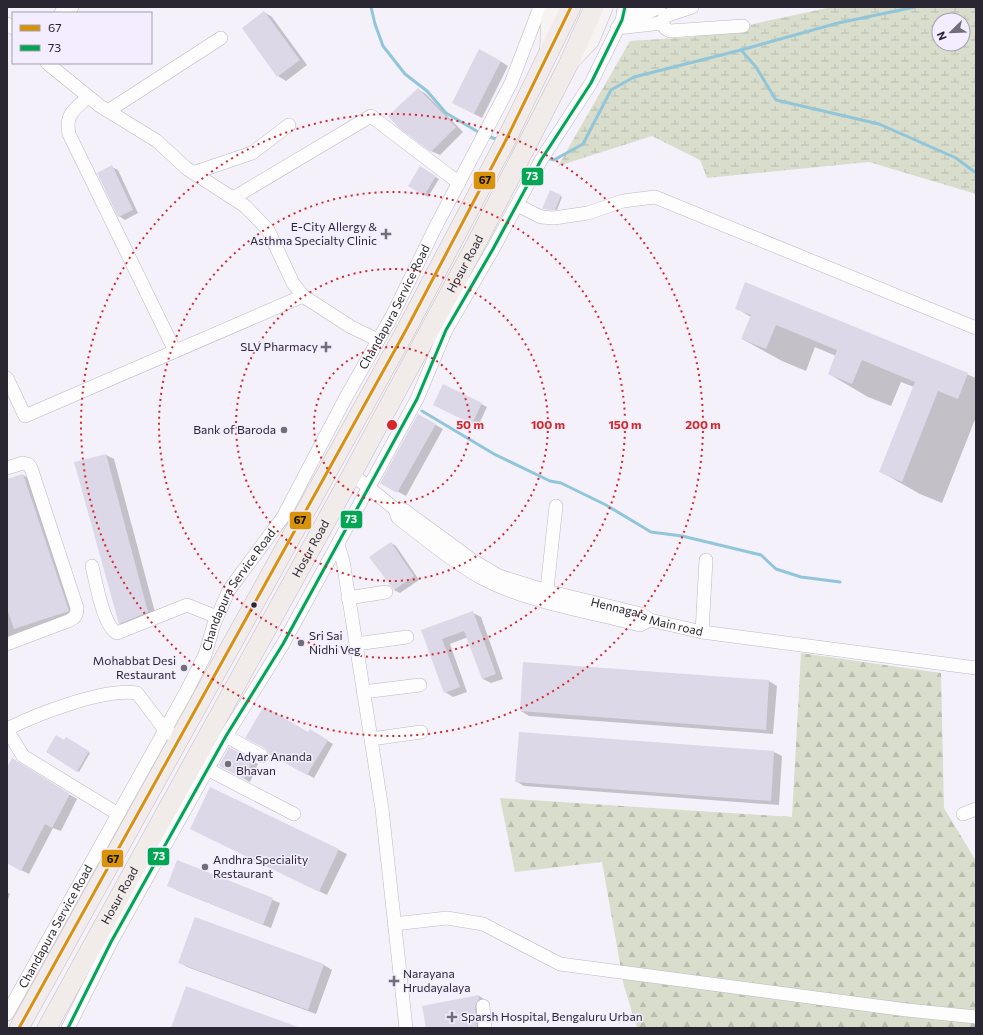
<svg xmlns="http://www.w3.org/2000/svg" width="983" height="1035" viewBox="0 0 983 1035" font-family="Commissioner,sans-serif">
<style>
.forest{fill:url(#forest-firs)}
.wetland{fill:url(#wetland-marsh);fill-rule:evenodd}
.shadow{fill:#0003}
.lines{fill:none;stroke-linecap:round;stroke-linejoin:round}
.stream{stroke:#91c6da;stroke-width:3}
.building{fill:#ddd8e7}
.minor-casing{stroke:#bcb9c2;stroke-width:14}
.major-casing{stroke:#c5bdc0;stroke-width:17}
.highway-casing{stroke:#c5bdc0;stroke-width:20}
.minor{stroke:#fdfdfe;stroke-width:13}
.major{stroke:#f7f3f2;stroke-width:16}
.highway{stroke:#f1ebea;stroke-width:19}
.bus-1-casing{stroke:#f3edff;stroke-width:6}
.bus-2-casing{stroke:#f3edff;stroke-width:6}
.bus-1{stroke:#d89308;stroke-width:3}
.bus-2{stroke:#00a651;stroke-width:3}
.ring{fill:none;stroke:#d62828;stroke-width:2;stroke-dasharray:2 4}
.poi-dot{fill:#716e78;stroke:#f3edff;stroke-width:1.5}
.bus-dot{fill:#2b2732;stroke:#f3edff;stroke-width:1.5}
.labels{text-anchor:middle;stroke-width:3;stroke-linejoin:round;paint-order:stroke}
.poi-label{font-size:12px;fill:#2b2732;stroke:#f3edff;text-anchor:start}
.street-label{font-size:12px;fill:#2b2732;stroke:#f3edff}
.centre{fill:#d62828;stroke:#f3edff;stroke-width:2}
.ring-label{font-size:12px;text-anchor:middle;font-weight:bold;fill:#d62828;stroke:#f3edff;stroke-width:3;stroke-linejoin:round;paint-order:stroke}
.line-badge{stroke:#f3edff;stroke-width:1.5}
.badge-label{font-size:11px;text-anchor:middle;font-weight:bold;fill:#fff}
.pale-badge-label{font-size:11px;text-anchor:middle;font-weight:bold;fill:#111}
</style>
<defs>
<pattern id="forest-firs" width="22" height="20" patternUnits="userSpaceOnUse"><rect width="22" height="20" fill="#d9ddcc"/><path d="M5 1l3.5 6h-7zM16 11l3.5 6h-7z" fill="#babeb0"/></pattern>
<pattern id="wetland-marsh" width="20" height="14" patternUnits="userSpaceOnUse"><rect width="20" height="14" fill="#d9ddcc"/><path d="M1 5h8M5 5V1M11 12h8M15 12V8" fill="none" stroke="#babeb0"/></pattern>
</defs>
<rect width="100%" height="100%" fill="#f4f1fb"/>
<polygon class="forest" points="801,653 941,673 944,808 976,861 976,1028 637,1028 624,986 602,862 515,872 500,798 792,817"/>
<path class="wetland" d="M 832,7 L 976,7 L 976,194 L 869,162 L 707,178 L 700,160 L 652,136 L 558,166 L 630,41 L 693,37 ZM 939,20 L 963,20 L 963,44 L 939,44 Z"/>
<g class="shadow">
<polygon points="264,12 272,17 307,65 286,81 278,76"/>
<polygon points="500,61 508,66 482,118 461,107"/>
<polygon points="418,89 426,94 463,132 440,155 431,151"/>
<polygon points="112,167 118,170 138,213 125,220 119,216"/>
<polygon points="420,168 439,179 428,197 409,186"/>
<polygon points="550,191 562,197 557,210 545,209"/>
<polygon points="746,284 976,378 976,417 942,503 920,494 881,472 914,387 901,382 891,406 868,397 829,374 836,356 815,347 806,371 782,361 742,339 751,317 736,308"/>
<polygon points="481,404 487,407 478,426 440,408"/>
<polygon points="418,415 443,429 406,496 382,483"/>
<polygon points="106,455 114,459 156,616 127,628 119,623"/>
<polygon points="23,475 31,480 76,615 7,639 7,481"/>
<polygon points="391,543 396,546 419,580 400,593 394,590"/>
<polygon points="473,613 481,617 503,679 491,683 483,679 468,637 450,644 467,692 453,697 445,692 423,631"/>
<polygon points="769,681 777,686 773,734 529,716 521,711"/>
<polygon points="310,730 333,744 314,778 270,754 308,733"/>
<polygon points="520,733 774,752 782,756 779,805 524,786 516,781"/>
<polygon points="66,739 90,753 79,772 48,752"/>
<polygon points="230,748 258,764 250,782 226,769"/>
<polygon points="20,764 77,799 61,831 53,828 29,874 7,863 7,769"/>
<polygon points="211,788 347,854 327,895 191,829"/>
<polygon points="178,861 280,903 271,928 176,890"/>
<polygon points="7,892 10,894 7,903"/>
<polygon points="195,918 324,965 332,970 316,1014 187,967 179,962"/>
<polygon points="479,996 487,1001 484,1028 427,1028"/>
</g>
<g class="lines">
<g class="stream">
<polyline points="371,7 375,24 383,46 405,74 427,91 446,113 480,133"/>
<polyline points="741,50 838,23 915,7"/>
<polyline points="487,136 499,140"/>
<polyline points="547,158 554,160 583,144 611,90 634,77 741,50 756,67 776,100 879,124 956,158 976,173"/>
<polyline points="422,411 494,454 550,481 561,483 606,505 651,532 682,536 761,555 776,569 801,577 840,582"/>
</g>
</g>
<g class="building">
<polygon points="264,11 300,60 277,77 242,28"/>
<polygon points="479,49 501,61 474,114 452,103"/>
<polygon points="418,88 456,127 431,152 399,128 388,116"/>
<polygon points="112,165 133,210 118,217 97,173"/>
<polygon points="420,166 436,176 424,196 408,186"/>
<polygon points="550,190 561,195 555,210 542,209"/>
<polygon points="745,282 968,373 958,399 938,391 902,482 879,472 915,382 862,360 852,384 828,374 837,350 776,325 766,349 741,339 751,315 735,309"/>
<polygon points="443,384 482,403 472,424 433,405"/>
<polygon points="418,414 436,424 397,493 380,483"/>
<polygon points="106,454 148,612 119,624 74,462"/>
<polygon points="23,474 69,611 14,629 7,609 7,479"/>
<polygon points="391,542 414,576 394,590 369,557"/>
<polygon points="473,611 496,674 482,679 464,631 442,639 460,687 444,693 421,630"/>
<polygon points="523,662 769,680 766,730 520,711"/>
<polygon points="264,706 308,732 310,729 328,740 307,775 270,755 266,749 245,738"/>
<polygon points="519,732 774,751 771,801 515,782"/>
<polygon points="56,735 64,740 66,737 89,751 77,772 46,752"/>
<polygon points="229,747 253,760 244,779 219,766"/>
<polygon points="12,758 70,794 52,828 45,824 21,871 7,863 7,767"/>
<polygon points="210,787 339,849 319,892 190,829"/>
<polygon points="177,860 273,898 263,925 167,886"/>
<polygon points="195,917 324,964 308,1010 178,963"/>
<polygon points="186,986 298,1027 298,1028 171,1028"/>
<polygon points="479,995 479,999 475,1006 477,1028 426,1028 422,1006"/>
</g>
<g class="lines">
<g class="minor-casing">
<g id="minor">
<polyline points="61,13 72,7"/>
<polyline points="623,13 644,14 659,7"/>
<polyline points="662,23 665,16 692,7"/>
<polyline points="7,24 13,28"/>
<polyline points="617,28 662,23 666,29 670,31 743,26"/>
<polyline points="47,63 100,106 157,141 186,168 245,206 268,230 293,283 303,296 351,327 378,340"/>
<path d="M 88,97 C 74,110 65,114 69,134 L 175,351"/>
<polyline points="108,111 221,38"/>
<polyline points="193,173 252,153 289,125"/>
<polyline points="233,198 371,116 459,183"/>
<polyline points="517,205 541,217 554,218 588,213 623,201 655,197 976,328"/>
<polyline points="7,378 25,416 303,296"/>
<path d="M 7,468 L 23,463 L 28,464 L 31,468 L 77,608 C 77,615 75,618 68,621 L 7,644"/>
<path id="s1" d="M 352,474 L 395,509 L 404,510 L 472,560 L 499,576 L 547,591 L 641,614 L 650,620 L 702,632 L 976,668"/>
<path d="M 395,509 L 398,518 C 425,538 451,561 480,577 C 529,603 587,611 640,625 L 650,620"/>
<polyline points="338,545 343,561 382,809 406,1028"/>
<path d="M 92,566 C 96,582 103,626 117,633 L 187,605 L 217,617"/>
<polyline points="348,598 386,592"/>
<polyline points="546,598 556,506"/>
<polyline points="702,632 706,560"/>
<polyline points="356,644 407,637"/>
<polyline points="363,692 420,685"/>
<path d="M 7,729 C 37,714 104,688 137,693 L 165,730 L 171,734"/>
<polyline points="7,730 23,756 118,814"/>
<polyline points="226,736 262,756"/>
<polyline points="371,739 421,732"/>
<polyline points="209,770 294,814"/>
<polyline points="963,814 976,809"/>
<polyline points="394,924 447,918 483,924 560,964 907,1010 976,1017"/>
<polyline points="483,1006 485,1028"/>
<path id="s2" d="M 7,1014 L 185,694 L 205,655 L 214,624 L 229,590 L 283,517 L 345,399 L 392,316 L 436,226 L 511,83 L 540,7"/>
<polyline points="68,1028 111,942 226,736 283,644 417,399 446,330 493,249 541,160 591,83 622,20 625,7"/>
</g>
</g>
<g class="major-casing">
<g id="major">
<polyline points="548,53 549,20 554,7"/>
<polyline points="572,61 591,41 605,7"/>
</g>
</g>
<g class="highway-casing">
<g id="highway">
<polyline points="19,1028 406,330 506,140 571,7"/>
<path id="s3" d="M 47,1028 L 352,474 L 477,242 L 568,65 L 594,7"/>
</g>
</g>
<use href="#minor" class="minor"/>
<use href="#major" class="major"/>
<use href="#highway" class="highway"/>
<g class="bus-1-casing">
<polyline id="bus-1" points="19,1028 406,330 506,140 571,7"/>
</g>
<g class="bus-2-casing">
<polyline id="bus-2" points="68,1028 111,942 226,736 283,644 417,399 446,330 493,249 541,160 591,83 622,20 625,7"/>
</g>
<use href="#bus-1" class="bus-1"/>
<use href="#bus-2" class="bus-2"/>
</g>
<g class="ring">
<circle cx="392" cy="425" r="78"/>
<circle cx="392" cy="425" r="156"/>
<circle cx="392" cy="425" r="233"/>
<circle cx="392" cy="425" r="311"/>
</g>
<g class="poi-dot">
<path d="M384 228h4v4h4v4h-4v4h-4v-4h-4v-4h4z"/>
<path d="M324 341h4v4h4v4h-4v4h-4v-4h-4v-4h4z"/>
<circle cx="284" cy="430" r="4"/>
<circle cx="301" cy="643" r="4"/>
<circle cx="184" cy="668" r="4"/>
<circle cx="228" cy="764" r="4"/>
<circle cx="205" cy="867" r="4"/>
<path d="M392 975h4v4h4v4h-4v4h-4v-4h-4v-4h4z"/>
<path d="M450 1011h4v4h4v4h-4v4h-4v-4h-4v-4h4z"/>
</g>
<circle class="bus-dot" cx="254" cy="605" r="3.5"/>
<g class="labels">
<g class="poi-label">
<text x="377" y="231" text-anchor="end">E-City Allergy &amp;<tspan x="377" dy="14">Asthma Specialty Clinic</tspan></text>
<text x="318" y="351" text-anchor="end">SLV Pharmacy</text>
<text x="276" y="434" text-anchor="end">Bank of Baroda</text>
<text x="309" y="640">Sri Sai<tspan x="309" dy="14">Nidhi Veg</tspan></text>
<text x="176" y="665" text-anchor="end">Mohabbat Desi<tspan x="176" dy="14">Restaurant</tspan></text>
<text x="236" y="761">Adyar Ananda<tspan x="236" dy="14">Bhavan</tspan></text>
<text x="213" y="864">Andhra Speciality<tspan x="213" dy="14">Restaurant</tspan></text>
<text x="403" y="978">Narayana<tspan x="403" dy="14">Hrudayalaya</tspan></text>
<text x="461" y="1021">Sparsh Hospital, Bengaluru Urban</text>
</g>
<g class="street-label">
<text dy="4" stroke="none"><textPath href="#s3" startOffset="871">Hosur Road</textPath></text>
<text dy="4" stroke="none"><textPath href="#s2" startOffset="808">Chandapura Service Road</textPath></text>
<text dy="4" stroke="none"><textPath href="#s3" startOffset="547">Hosur Road</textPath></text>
<text dy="4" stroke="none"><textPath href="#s2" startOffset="484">Chandapura Service Road</textPath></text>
<text dy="4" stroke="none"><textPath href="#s1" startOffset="334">Hennagara Main road</textPath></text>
<text dy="4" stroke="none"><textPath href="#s3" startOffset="151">Hosur Road</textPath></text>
<text dy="4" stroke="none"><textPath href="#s2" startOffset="100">Chandapura Service Road</textPath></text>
</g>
</g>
<circle cx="392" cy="425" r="6" class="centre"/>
<g class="ring-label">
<text x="470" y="429">50 m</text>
<text x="548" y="429">100 m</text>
<text x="625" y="429">150 m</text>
<text x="703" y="429">200 m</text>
</g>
<g class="line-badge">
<rect x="521" y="167" width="23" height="19" rx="4" fill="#00a651"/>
<rect x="473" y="171" width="23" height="19" rx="4" fill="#d89308"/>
<rect x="340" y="510" width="23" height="19" rx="4" fill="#00a651"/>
<rect x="289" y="511" width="23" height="19" rx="4" fill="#d89308"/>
<rect x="147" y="847" width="23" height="19" rx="4" fill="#00a651"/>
<rect x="101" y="849" width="23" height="19" rx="4" fill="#d89308"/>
</g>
<g class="badge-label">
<text x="532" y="180">73</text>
<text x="351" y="523">73</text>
<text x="159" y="860">73</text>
</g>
<g class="pale-badge-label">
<text x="485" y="184">67</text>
<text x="300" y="524">67</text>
<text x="113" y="863">67</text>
</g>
<rect width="983" height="1035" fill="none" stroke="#2b2732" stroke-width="16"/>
<rect x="12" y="12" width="140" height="52" fill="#f3edff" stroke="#a39ead"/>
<rect x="20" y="25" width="20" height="6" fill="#d89308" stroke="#a39ead"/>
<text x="48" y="32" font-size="12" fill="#2b2732">67</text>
<rect x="20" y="45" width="20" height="6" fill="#00a651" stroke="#a39ead"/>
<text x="48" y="52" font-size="12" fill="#2b2732">73</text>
<g transform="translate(951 32) rotate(247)"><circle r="19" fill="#f3edff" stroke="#a39ead"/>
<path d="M0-3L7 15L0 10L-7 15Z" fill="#716e78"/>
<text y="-6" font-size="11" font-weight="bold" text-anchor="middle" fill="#2b2732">N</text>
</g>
</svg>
